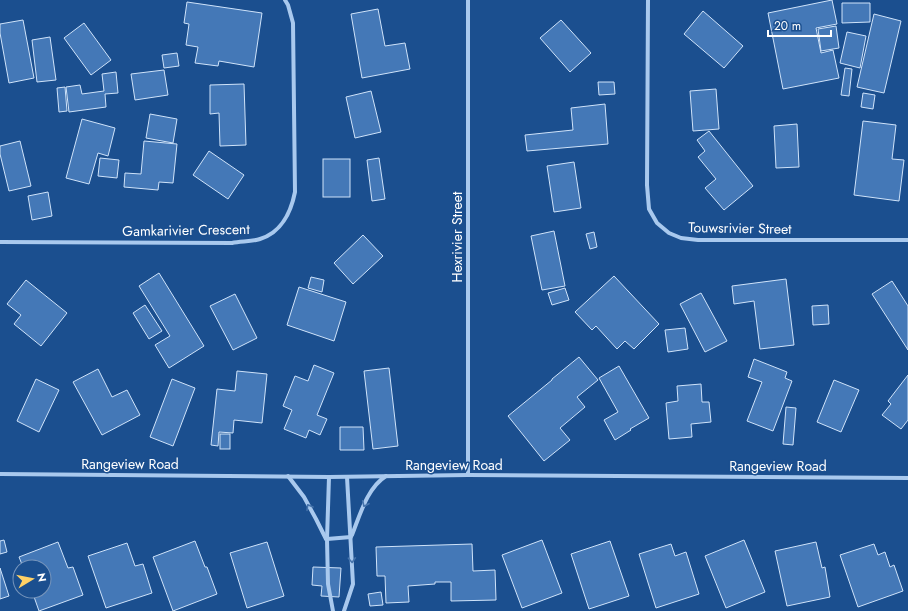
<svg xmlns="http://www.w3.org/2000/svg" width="908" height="611" viewBox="0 0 908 611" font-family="Jost,sans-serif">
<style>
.building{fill:#4478b7;stroke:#cfe3fa}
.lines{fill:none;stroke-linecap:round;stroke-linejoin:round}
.minor{stroke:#a9c9ee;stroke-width:4}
.oneway{stroke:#4674ac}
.labels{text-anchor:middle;stroke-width:3;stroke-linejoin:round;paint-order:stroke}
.street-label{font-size:14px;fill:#fff;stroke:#1b4f8f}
</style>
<rect width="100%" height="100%" fill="#1b4f8f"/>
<g class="building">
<polygon points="832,0 837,24 816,28 821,53 833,50 839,78 783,89 768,13"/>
<polygon points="187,2 262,13 254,67 219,61 218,66 195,63 198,47 186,45 189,24 184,23"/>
<polygon points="842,3 870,3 870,22 842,23"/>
<polygon points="378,9 385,46 405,43 410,69 362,78 351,14"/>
<polygon points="703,11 743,46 724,68 684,34"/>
<polygon points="874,14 901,21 884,93 857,87"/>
<polygon points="23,20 34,78 9,83 0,33 0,24"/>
<polygon points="561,20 591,53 570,72 540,38"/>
<polygon points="84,23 111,60 91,75 64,38"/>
<polygon points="836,26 839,48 821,51 818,29"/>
<polygon points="847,32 866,36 860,68 840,63"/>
<polygon points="50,37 56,80 37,82 32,40"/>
<polygon points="177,53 179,66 164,68 162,55"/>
<polygon points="845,68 852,69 849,96 841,95"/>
<polygon points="164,70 168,95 135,100 131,74"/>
<polygon points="116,72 118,93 105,94 106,107 69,112 66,87 80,85 82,94 104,91 102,74"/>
<polygon points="598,82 614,82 615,94 599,95"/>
<polygon points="244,84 246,145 220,146 219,113 210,114 210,85"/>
<polygon points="65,87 67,111 59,112 57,88"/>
<polygon points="716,89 719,129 693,131 690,91"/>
<polygon points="371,91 381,132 355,138 346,97"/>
<polygon points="863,93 875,95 873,109 861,107"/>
<polygon points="605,104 608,144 527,151 525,135 573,130 571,108"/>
<polygon points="150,114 177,119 173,143 146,138"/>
<polygon points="82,119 115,128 108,156 98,153 89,184 66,178"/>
<polygon points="863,121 896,125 892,159 904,160 899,201 854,195"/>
<polygon points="797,124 799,167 776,168 774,126"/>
<polygon points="709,131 753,186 724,210 705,188 716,179 698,157 705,151 697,140"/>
<polygon points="20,141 31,186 9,191 0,154 0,146"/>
<polygon points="144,141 177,144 173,183 159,182 158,190 124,187 125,173 141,174"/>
<polygon points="209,151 244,175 228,199 193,175"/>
<polygon points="100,158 119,160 117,178 98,176"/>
<polygon points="379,158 385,199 372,201 367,160"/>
<rect x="323" y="159" width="27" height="38"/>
<polygon points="574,162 581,208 554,212 547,166"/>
<polygon points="48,192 52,216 32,220 28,196"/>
<polygon points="554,231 565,286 542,290 531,236"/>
<polygon points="594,232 597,247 590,249 586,234"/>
<polygon points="363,235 383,256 353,284 334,263"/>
<polygon points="159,273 204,346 169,368 155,345 170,336 139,286"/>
<polygon points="614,276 659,324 634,349 625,341 617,349 596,326 592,330 575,312"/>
<polygon points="311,277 324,280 322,292 308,288"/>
<polygon points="786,279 794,345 760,349 754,301 734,304 732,286"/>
<polygon points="26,280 67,313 41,346 14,324 21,315 7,304"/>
<polygon points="892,281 908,306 908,350 872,294"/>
<polygon points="299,287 346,302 334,341 287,325"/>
<polygon points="565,288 569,300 552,305 548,293"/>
<polygon points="701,293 727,341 705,352 680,304"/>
<polygon points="235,294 257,338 233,350 210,306"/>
<polygon points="145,305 162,331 149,339 133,313"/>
<polygon points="828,305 829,324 813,325 812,306"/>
<polygon points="685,328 688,349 668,352 665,330"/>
<polygon points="579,357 598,380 577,397 585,407 560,428 570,440 544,461 508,416 552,380 552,379"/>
<polygon points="754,359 787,372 785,378 792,381 773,431 747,421 762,382 748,377"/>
<polygon points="314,365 334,373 317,415 327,419 320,435 309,430 306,438 284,429 292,410 283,406 295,376 308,381"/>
<polygon points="619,366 649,418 630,429 631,430 615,440 604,420 618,412 599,378"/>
<polygon points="389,368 398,446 373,449 364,371"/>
<polygon points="98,369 112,397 127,390 140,415 102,435 73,382"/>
<polygon points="237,371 267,374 262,423 234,420 233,433 219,432 218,446 211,445 217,389 235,391"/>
<polygon points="908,375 908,420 901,429 882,415 891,404 888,401"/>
<polygon points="36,379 59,390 39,432 17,421"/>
<polygon points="172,379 195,388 173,446 150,437"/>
<polygon points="834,380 859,390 841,432 817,422"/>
<polygon points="701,384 702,402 709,402 711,422 691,424 692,437 669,439 666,403 678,401 677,386"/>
<polygon points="786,407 796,408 793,445 783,444"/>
<polygon points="340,427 363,427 364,450 340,450"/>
<rect x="220" y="434" width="10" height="15"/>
<polygon points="4,540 7,552 0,554 0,541"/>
<polygon points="542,540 562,593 522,608 502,555"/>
<polygon points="744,540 765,592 726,608 705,556"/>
<polygon points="195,541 205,567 207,567 217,594 173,611 153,557"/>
<polygon points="610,541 629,596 589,609 571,554"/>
<polygon points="58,542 68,568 73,567 83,595 39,611 32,591 44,591 44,567 23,567 19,557"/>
<polygon points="267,542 284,596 247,608 230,553"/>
<polygon points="816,542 822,568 825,567 830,597 787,606 775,551"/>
<polygon points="127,543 135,566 143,564 152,593 106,608 88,556"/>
<polygon points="472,544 473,571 495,570 496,600 451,601 451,582 435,582 435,584 408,586 409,602 386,603 385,576 377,576 376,547"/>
<polygon points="671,544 675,556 686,552 699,594 656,608 639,554"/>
<polygon points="874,544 878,555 885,552 890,567 894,565 903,591 858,607 840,555"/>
<polygon points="313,567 341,568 339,597 321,596 322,586 312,585"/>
<polygon points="0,568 9,596 0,599"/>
<polygon points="381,592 383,605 370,606 368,594"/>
</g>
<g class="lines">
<g class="minor">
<polyline points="468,0 468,475"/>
<polyline points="648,0 647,185 649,209 657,223 669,233 681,238 698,240 908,240"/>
<path d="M 0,242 L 232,243 C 241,241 251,242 260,239 C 281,233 291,212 295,192 L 293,23 L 288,5 L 285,0"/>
<polyline points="0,474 329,477 468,475 908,478"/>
<polyline points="288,476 304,497 316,519 326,539"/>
<polyline points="329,477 327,539 328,584 333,611"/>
<path d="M 352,535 C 360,515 367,488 386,476"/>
<polyline points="327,539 351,537"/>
<polyline points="344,611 353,584 347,477"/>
</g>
</g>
<defs><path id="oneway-chevron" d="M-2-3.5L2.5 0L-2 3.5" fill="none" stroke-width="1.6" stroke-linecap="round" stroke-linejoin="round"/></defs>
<g class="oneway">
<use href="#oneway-chevron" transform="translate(365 504) rotate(115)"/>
<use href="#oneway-chevron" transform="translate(309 507) rotate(-121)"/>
<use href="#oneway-chevron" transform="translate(352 560) rotate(87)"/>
</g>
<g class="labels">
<g class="street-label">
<text transform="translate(740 228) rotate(1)" y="5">Touwsrivier Street</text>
<text transform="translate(186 230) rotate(-1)" y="5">Gamkarivier Crescent</text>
<text transform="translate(457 237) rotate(-90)" y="5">Hexrivier Street</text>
<text x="130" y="469">Rangeview Road</text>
<text x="454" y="470">Rangeview Road</text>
<text x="778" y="471">Rangeview Road</text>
</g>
</g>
<g transform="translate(32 579) rotate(80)"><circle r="19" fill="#1b4f8f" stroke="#7695bc"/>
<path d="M0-3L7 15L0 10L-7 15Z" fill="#ffd166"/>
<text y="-6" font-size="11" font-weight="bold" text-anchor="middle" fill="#ffffff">N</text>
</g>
<path d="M768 30v6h63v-6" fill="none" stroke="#ffffff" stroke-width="2"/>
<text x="774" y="30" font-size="12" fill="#ffffff" stroke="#1b4f8f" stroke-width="3" paint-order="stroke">20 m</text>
</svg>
